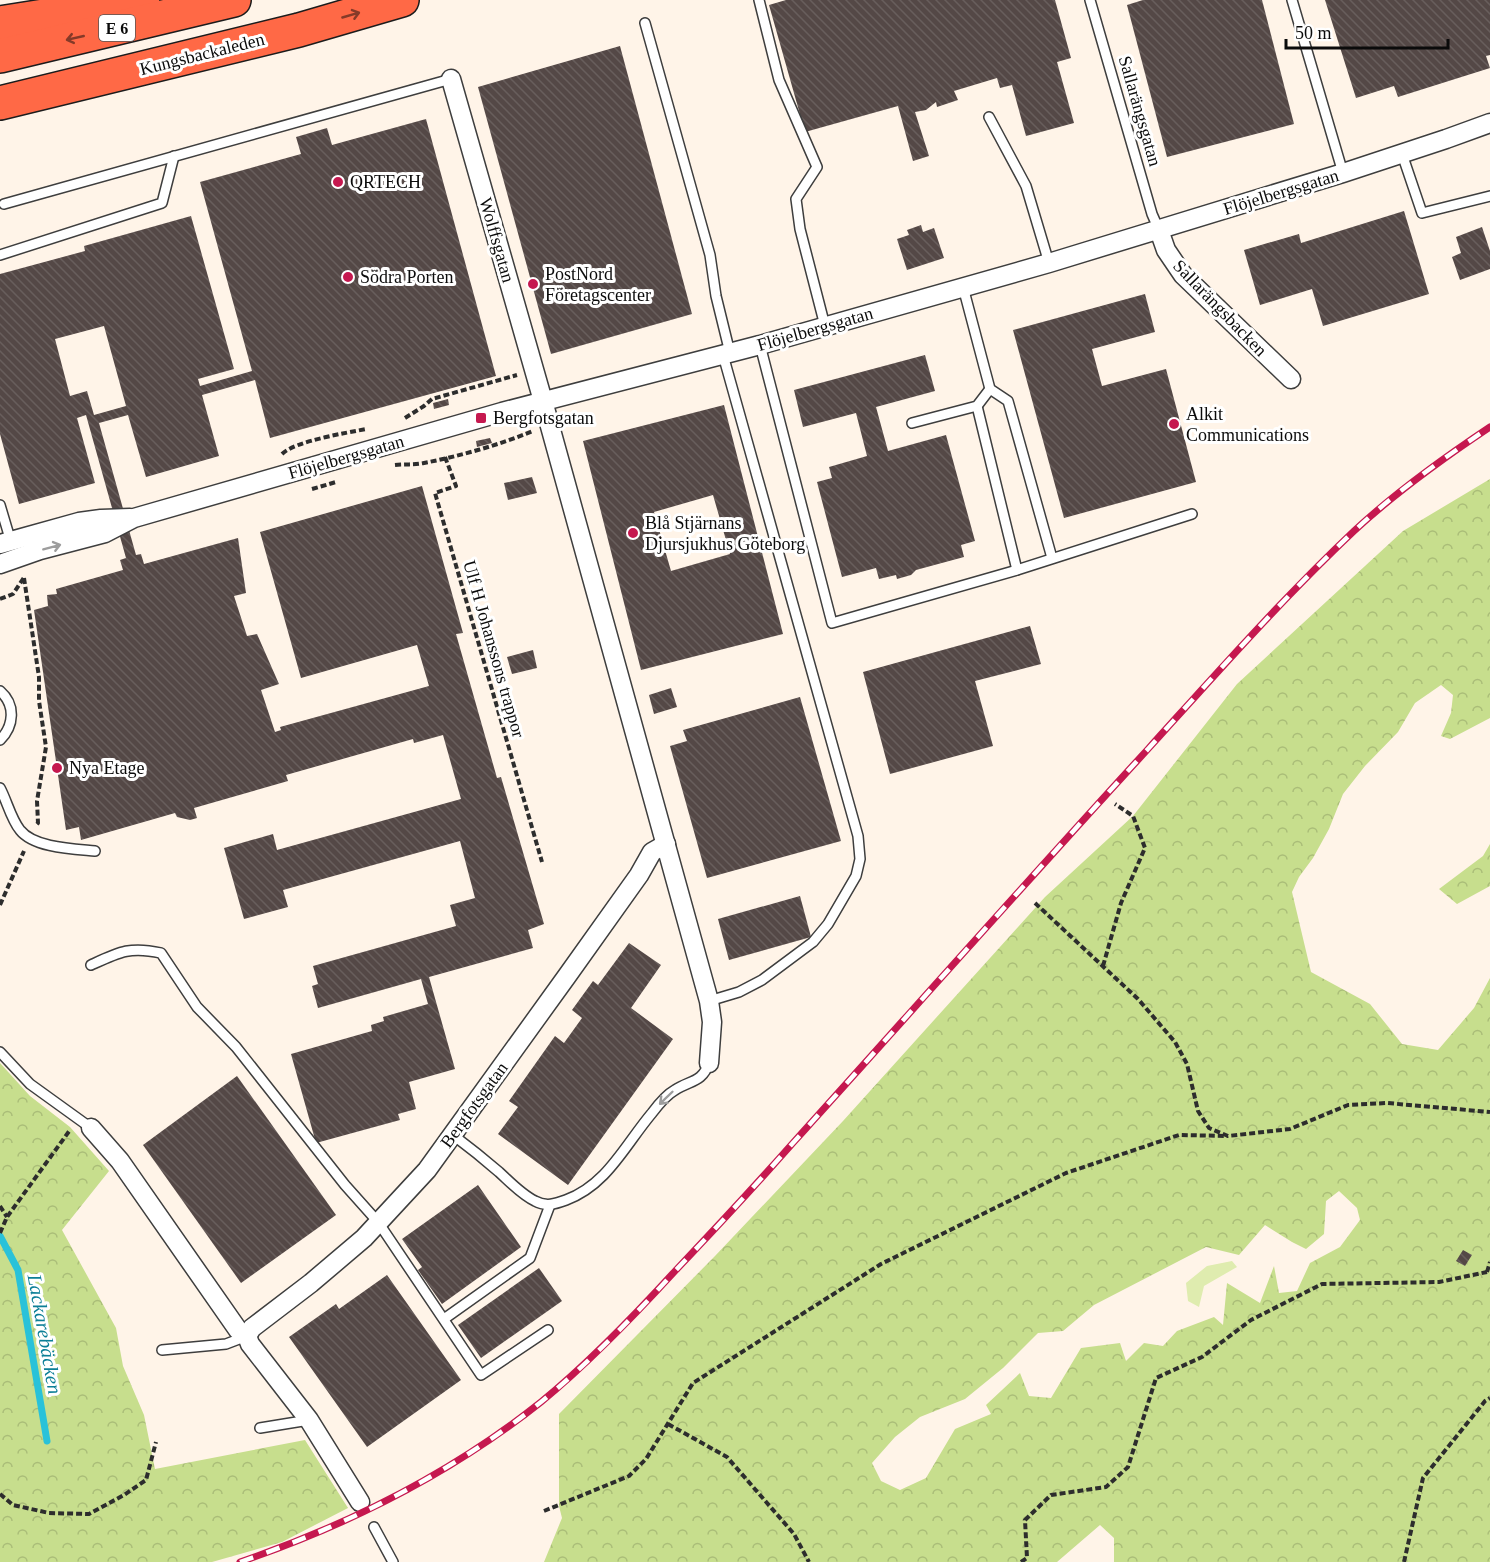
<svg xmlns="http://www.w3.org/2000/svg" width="1490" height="1562" viewBox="0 0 1490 1562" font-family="'Times New Roman',serif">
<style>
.green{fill:#dfecaf}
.forest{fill:url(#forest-crowns);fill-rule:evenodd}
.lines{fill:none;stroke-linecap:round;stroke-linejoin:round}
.stream{stroke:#29c2d9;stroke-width:7}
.building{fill:url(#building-back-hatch);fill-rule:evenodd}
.service-casing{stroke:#3e3e3e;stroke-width:12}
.minor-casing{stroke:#3e3e3e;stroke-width:21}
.motorway-casing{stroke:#1c1c1c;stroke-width:36}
.path{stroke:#2d2d2d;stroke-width:4;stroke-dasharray:6 3;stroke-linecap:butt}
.service{stroke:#fff;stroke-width:9}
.minor{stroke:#fff;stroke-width:18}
.motorway{stroke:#ff6946;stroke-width:33}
.rail-casing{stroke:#c5184f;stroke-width:7}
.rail{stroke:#fff;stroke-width:4.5;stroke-dasharray:14;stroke-linecap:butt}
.oneway{stroke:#853a28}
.oneway2{stroke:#9d9d9d}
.poi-dot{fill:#c5184f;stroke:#fff;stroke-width:2}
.labels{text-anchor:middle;stroke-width:6;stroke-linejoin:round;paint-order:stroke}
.shield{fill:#fff;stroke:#545454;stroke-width:1.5}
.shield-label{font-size:16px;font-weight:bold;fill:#0b0b0b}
.street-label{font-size:18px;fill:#0b0b0b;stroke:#fff}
.poi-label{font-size:18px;fill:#0b0b0b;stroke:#fff;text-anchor:start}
.water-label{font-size:20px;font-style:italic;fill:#0c7f97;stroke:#fff}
</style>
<defs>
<pattern id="forest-crowns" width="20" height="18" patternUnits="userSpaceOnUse" patternTransform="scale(1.5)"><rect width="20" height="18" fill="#c7de8d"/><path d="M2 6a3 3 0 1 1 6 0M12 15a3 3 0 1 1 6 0" fill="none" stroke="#aabd78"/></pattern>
<pattern id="building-back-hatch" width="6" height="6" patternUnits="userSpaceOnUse" patternTransform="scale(1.5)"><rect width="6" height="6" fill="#544846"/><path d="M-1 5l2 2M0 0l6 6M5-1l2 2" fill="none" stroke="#685e5c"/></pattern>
</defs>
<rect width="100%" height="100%" fill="#fff4e8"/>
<polygon class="green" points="1232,1261 1237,1267 1204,1286 1199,1307 1188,1301 1186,1283 1207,1266"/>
<g class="forest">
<path d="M 1490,479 L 1490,718 L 1450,739 L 1441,736 L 1451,713 L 1453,695 L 1441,685 L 1415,703 L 1398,732 L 1365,766 L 1343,794 L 1329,829 L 1313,858 L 1299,877 L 1292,892 L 1311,972 L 1370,1004 L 1402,1044 L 1438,1050 L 1474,1008 L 1490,978 L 1490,1562 L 1114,1562 L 1114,1538 L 1100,1525 L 1057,1562 L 544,1562 L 562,1518 L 559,1506 L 559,1414 L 715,1256 L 843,1121 L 1045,897 L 1133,816 L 1237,684 L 1403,531 ZM 1339,1191 L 1357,1208 L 1360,1220 L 1340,1247 L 1310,1263 L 1297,1291 L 1279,1293 L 1274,1266 L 1260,1303 L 1227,1283 L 1223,1325 L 1214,1317 L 1177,1331 L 1163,1346 L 1144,1343 L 1126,1361 L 1120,1343 L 1081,1348 L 1051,1398 L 1029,1396 L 1020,1373 L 986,1405 L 991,1414 L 955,1429 L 926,1478 L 900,1490 L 881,1481 L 872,1463 L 895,1437 L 920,1417 L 965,1399 L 1003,1368 L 1038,1333 L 1063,1331 L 1094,1305 L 1206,1247 L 1239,1255 L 1265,1225 L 1292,1242 L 1306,1249 L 1324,1234 L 1326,1201 Z"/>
<polygon points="1490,844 1490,886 1457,904 1439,889 1483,856"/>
<polygon points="0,1063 30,1096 70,1127 109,1171 62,1230 116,1328 123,1366 144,1415 155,1469 305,1440 348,1508 282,1542 212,1562 0,1562"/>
</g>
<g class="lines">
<polyline class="stream" points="0,1236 18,1270 47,1441"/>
</g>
<g class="building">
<polygon points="786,0 1055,0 1071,58 1057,62 1074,123 1026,136 1012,85 1000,88 997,78 954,91 958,100 937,107 936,102 926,110 915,112 929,156 913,161 898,106 805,132 769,5"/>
<polygon points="1143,0 1262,0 1294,124 1167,157 1127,5"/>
<polygon points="1325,0 1490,0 1490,55 1486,56 1490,68 1398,97 1394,86 1356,98"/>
<polygon points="620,46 692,314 551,354 478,87"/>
<path d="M 426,119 L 496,376 L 270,438 L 255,380 L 202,395 L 219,456 L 146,477 L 128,415 L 99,423 L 136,555 L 141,554 L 144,564 L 238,538 L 246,593 L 234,596 L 247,636 L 257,634 L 279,684 L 261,690 L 275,732 L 281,730 L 280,727 L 429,686 L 417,645 L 301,678 L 260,532 L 422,486 L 463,633 L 456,634 L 497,778 L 501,777 L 544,924 L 528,930 L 533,948 L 429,977 L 455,1069 L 409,1082 L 416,1109 L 398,1114 L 400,1120 L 316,1143 L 291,1054 L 372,1031 L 371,1025 L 384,1021 L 383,1017 L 428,1004 L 421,979 L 318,1008 L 312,986 L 318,984 L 313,966 L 456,926 L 450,905 L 475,898 L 460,841 L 283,890 L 288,907 L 244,919 L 224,848 L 273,834 L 277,850 L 461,799 L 443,735 L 414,743 L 413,739 L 286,775 L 288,781 L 194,808 L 197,818 L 190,820 L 177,817 L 175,813 L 81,840 L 79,827 L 66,830 L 34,610 L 48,606 L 47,595 L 57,594 L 56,589 L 123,570 L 120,560 L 126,558 L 86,415 L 77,418 L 95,483 L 19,504 L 0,434 L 0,274 L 85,251 L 84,246 L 191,216 L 234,369 L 198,379 L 200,386 L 252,371 L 200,182 L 301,154 L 296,137 L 327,128 L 332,145 ZM 104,326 L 126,406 L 94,415 L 87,391 L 70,396 L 55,339 Z"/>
<polygon points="1404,211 1429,294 1323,326 1312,289 1260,305 1244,250 1299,234 1301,243"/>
<polygon points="921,225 923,232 934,228 944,258 907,270 897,239 909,235 907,230"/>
<polygon points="1482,227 1490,251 1490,269 1460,280 1452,257 1461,253 1456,237"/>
<polygon points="1145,294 1155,332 1092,349 1102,386 1166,369 1196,482 1064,518 1013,330"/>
<polygon points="925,355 935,391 876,407 888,451 946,435 975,541 961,545 964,557 916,570 911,575 897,579 896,575 879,579 876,568 842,577 817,482 832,478 829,467 867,456 856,413 803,427 794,390"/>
<polygon points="448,399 449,405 434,409 433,403"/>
<path d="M 724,405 L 783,634 L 641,670 L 583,441 ZM 713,495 L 730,554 L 671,571 L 654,512 Z"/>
<polygon points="490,438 492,443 477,447 476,441"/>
<polygon points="532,477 537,493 508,500 504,483"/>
<polygon points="1030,626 1041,664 975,681 993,746 890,774 863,672"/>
<polygon points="533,650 537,668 512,674 507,657"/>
<polygon points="671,688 677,707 654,714 649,695"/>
<polygon points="800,697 841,841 707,878 670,746 687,741 683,730"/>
<polygon points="800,896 811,937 729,960 718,919"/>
<polygon points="629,943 661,965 631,1008 673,1039 568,1185 498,1134 518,1107 509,1101 555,1036 564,1043 582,1018 572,1010 593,981 598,985"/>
<polygon points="237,1076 336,1215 241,1283 143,1145"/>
<polygon points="478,1185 521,1247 442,1304 418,1270 422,1267 402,1239"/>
<polygon points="1463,1250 1472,1255 1465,1266 1456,1261"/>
<polygon points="539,1268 562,1301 481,1358 458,1325"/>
<polygon points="387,1275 461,1380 367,1447 289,1337 336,1304 339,1309"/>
</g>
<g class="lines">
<g class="service-casing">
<g id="service">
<polyline points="759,0 779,80 817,167 796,199 800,229 825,326"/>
<polyline points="1090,0 1152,214 1159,230"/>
<polyline points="1292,0 1343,173"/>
<polyline points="645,23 710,255 716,296 730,353"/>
<polyline points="989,117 1026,186 1049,263"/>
<polyline points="1402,154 1422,213 1490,196"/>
<polyline points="4,204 451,79"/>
<polyline points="0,255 162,203 174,156"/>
<polyline points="963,287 990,389 1008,401 1052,558"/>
<polyline points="760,345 832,623 1017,570 1192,514"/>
<polyline points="977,406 1017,570"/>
<polyline points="912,423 977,406 990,389"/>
<polyline points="0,505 11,542"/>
<path d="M 0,691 C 16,705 14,726 0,740"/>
<path d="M 0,788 C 7,801 11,819 20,830 C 34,848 74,849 95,851"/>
<path d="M 91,965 C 119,952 130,946 161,953 L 197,1007 L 236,1047 L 345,1185 L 378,1222 L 481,1375 L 548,1330"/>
<polyline points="709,1001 739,992 762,980 813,942 828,924 856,876 860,859 858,836 723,355"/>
<polyline points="0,1052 30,1084 91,1128"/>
<path d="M 453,1135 C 469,1147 484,1159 499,1172 C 510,1182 522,1195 535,1201 C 546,1207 555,1204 566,1200 C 607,1185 625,1145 652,1113 C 658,1105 666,1095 675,1090 C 690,1080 702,1083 709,1063"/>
<polyline points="444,1319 530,1258 550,1205"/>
<polyline points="162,1350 226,1344 247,1336"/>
<polyline points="260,1428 309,1420"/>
<polyline points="374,1527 393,1562"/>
</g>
</g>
<g class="minor-casing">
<g id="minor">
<polyline points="451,79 543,401 709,1001 712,1022 709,1063"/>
<polyline points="1159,230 1166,250 1183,275 1291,379"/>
<polyline points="0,544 79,522 101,519 130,518"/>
<polyline points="0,564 40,550 105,533 134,518 502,412 760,345 1049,263 1343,173 1446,139 1490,123"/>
<polyline points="91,1128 120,1161 238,1330 247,1336 250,1344 309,1420 360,1502"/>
<polyline points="247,1336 252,1328 311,1283 364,1238 427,1170 567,976 639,875 652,852 666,844"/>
</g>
</g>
<g class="motorway-casing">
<g id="motorway">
<polyline points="0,23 63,13 143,4"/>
<polyline points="0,56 234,0"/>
<polyline points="0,103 299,30 402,0"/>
</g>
</g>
<g class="path">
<polyline points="405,418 424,406 432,399 517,375"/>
<path d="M 282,454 C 295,441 346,433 366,429"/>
<polyline points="445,457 456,486 435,493 542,862"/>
<path d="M 395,465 C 405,464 414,465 424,463 C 460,456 499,445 533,431"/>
<polyline points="312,489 336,482"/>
<polyline points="24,578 39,677 39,701 46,747 37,801 38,823 36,825"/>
<polyline points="0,599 13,594 25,576"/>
<polyline points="1035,903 1138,999 1175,1042 1187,1064 1198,1111 1209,1128 1228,1136 1290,1129 1348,1105 1387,1103 1490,1112"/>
<polyline points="0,905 24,851"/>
<polyline points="1103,966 1121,903 1145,848 1133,816 1115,804"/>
<polyline points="0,1206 7,1217"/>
<polyline points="0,1233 7,1217 70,1130"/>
<polyline points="1487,1272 1490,1262"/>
<polyline points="668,1424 727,1457 794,1534 809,1562"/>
<polyline points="0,1494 13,1505 49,1513 89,1514 124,1495 146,1480 156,1442"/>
<polyline points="544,1511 629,1476 646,1459 693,1383 881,1264 1066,1173 1179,1135 1228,1136"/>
<polyline points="1021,1562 1027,1558 1025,1520 1051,1495 1106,1487 1128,1467 1156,1378 1202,1357 1251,1320 1322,1284 1439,1282 1487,1272"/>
<polyline points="1404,1562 1423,1478 1485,1401 1490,1398"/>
</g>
<use href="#service" class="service"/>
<use href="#minor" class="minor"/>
<use href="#motorway" class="motorway"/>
<g class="rail-casing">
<path id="rail" d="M 240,1562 C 348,1525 452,1473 541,1402 C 590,1362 634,1316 676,1270 C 715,1229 754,1187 792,1144 C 911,1012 1028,880 1148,749 C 1215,675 1281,600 1354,531 C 1396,492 1442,459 1490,427"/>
</g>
<use href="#rail" class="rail"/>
</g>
<defs><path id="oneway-shaft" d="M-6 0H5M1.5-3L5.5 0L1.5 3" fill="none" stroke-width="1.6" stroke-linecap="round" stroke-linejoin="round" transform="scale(1.5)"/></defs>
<g class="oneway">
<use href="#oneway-shaft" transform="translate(351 15) rotate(-16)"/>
<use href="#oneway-shaft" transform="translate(75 38) rotate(167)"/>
</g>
<g class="oneway2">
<use href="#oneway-shaft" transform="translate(52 547) rotate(-15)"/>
<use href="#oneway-shaft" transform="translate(666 1098) rotate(136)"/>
</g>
<g class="poi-dot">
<circle cx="338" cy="182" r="6"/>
<circle cx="348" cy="277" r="6"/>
<circle cx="533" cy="284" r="6"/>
<rect x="475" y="412" width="12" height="12" rx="3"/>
<circle cx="1174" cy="424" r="6"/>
<circle cx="633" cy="533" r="6"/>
<circle cx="57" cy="768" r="6"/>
</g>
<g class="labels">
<rect class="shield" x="99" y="15" width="36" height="26" rx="4.5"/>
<g class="shield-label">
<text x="117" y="34">E 6</text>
</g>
<g class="street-label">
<text transform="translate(202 54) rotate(-14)" y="6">Kungsbackaleden</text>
<text transform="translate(1140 111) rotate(74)" y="6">Sallarängsgatan</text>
<text transform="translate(1281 192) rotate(-17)" y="6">Flöjelbergsgatan</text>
<text transform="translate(497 240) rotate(74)" y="6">Wolffsgatan</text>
<text transform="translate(1220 308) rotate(46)" y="6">Sallarängsbacken</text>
<text transform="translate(815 329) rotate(-16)" y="6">Flöjelbergsgatan</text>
<text transform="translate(346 457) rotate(-16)" y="6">Flöjelbergsgatan</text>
<text transform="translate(494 649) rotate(74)" y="6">Ulf H Johanssons trappor</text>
<text transform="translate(474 1105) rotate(-54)" y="6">Bergfotsgatan</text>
</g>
<g class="poi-label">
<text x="350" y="188">QRTECH</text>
<text x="545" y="280">PostNord<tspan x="545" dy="21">Företagscenter</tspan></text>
<text x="360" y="283">Södra Porten</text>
<text x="1186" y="420">Alkit<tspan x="1186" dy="21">Communications</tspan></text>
<text x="493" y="424">Bergfotsgatan</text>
<text x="645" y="529">Blå Stjärnans<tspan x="645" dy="21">Djursjukhus Göteborg</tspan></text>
<text x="69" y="774">Nya Etage</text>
</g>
<g class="water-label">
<text transform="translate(45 1334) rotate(80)" y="7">Lackarebäcken</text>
</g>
</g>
<path d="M1286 39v9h162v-9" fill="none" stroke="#0b0b0b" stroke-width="3"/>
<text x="1295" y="39" font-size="18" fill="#0b0b0b" stroke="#ffffff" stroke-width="4.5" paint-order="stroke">50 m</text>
</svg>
